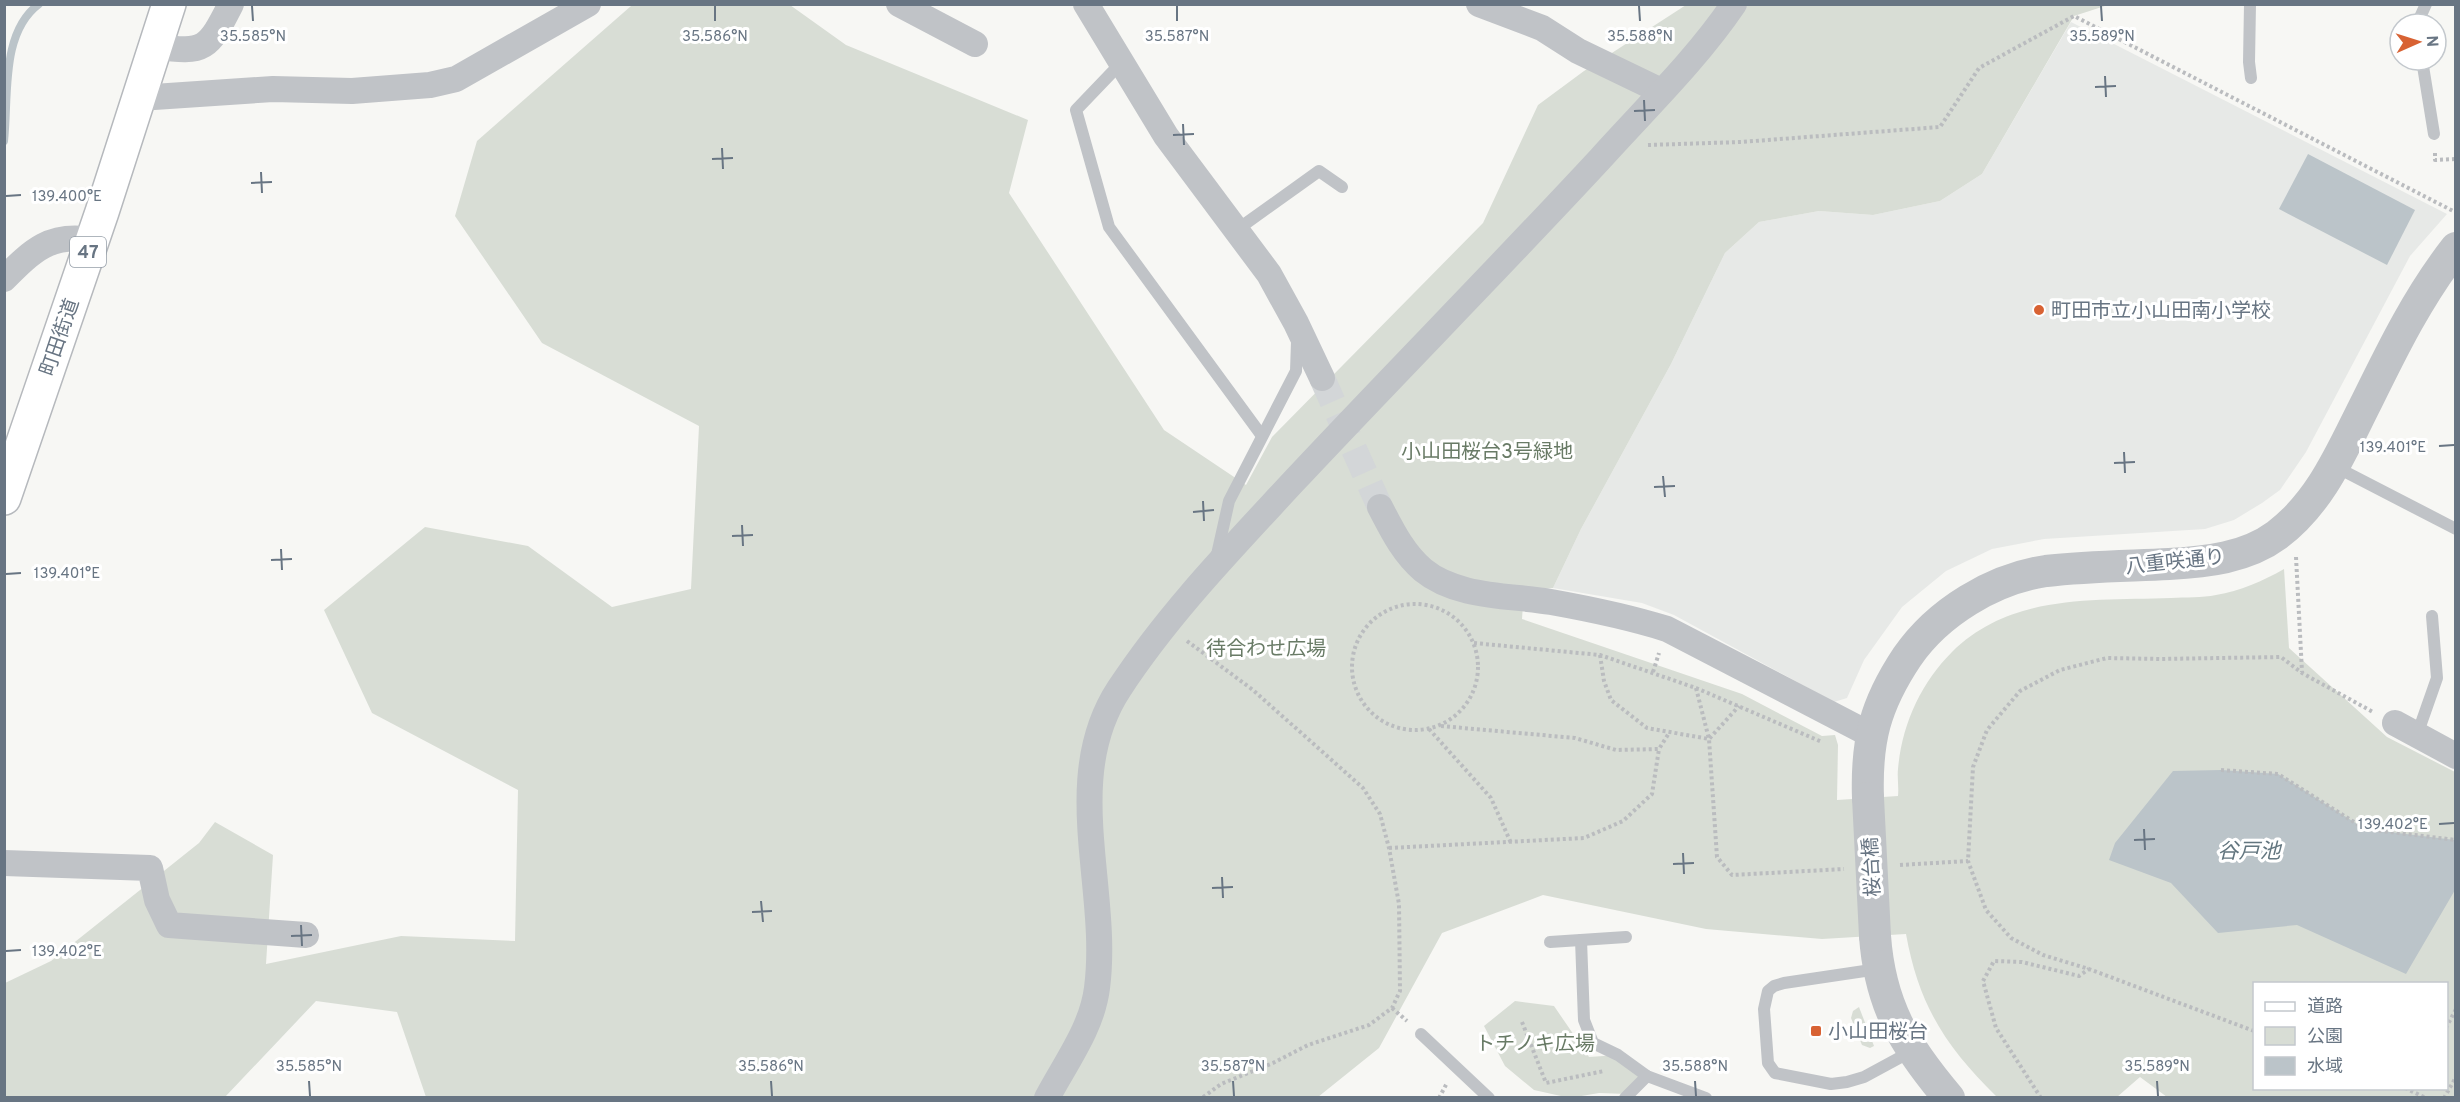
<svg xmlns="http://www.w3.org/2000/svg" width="2460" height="1102" viewBox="0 0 2460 1102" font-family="Overpass,'Noto Sans JP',sans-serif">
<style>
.built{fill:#e7e9e7}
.green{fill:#d8ddd5;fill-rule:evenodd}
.water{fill:#bbc4c9}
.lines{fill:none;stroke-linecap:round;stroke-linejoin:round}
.stream{stroke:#bbc4c9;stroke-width:8}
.minor-tunnel{stroke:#d3d6d8;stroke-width:26;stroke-dasharray:26 13;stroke-linecap:butt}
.primary-casing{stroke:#b6b9bd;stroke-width:36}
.path{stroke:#babcbf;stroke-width:4;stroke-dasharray:3 3;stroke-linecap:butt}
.service{stroke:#c0c3c7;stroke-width:12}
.minor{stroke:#c0c3c7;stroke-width:26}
.tertiary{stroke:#c0c3c7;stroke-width:32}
.primary{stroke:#fff;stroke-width:33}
.tertiary-bridge{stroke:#c0c3c7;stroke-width:32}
.ticks{fill:none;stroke:#687583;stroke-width:2}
.poi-dot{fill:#d86233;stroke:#fff;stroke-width:2}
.labels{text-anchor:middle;stroke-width:6;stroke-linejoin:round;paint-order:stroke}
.shield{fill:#fff;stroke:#959ea8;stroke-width:1.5}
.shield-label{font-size:18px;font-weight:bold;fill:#687583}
.poi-label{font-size:20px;fill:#687583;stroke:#fff;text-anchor:start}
.street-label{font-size:20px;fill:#687583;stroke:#fff}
.park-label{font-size:20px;fill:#697b66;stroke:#fff}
.water-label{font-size:21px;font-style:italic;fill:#63767f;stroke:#fff}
.ticks-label{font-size:15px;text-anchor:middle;fill:#687583;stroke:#fff;stroke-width:6;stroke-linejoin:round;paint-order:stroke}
</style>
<rect width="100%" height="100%" fill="#f7f7f4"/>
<polygon class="built" points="2071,22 2447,214 2410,256 2306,452 2280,490 2262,503 2234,520 2205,529 2044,539 1992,549 1946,571 1902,607 1864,660 1847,698 1834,702 1674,615 1642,603 1553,588 1581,529 1671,364 1725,253 1759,222 1819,211 1873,215 1940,201 1982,174"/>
<g class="green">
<path d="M 635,5 L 790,5 L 846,45 L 1028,120 L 1009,193 L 1164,430 L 1246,485 L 1272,437 L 1483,223 L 1538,105 L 1584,71 L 1686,5 L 2108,5 L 2074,16 L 1982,174 L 1940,201 L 1873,215 L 1819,211 L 1759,222 L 1725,253 L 1671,364 L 1581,529 L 1553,588 L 1524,589 L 1522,619 L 1742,694 L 1822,736 L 1835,735 L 1838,745 L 1837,800 L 1898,796 C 1899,787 1897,778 1898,769 C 1902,724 1921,683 1952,652 C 2012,593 2093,601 2171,598 C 2186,597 2202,598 2216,595 C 2240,591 2263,581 2284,569 L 2289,648 L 2387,737 L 2455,772 L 2455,1097 L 2167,1097 L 2140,1077 L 2117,1097 L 1997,1097 C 1946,1047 1919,1006 1906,934 L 1822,939 L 1706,929 L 1543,895 L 1442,933 L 1379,1048 L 1318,1097 L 426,1097 L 397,1012 L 316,1001 L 225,1097 L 5,1098 L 5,983 L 51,961 L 199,843 L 215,822 L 273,855 L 266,964 L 401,936 L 515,941 L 518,790 L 372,713 L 324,610 L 425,527 L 528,546 L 612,607 L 691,589 L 699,426 L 542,343 L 455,216 L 477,141 L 631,6 ZM 2254,984 L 2446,984 L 2446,1088 L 2254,1088 Z"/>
<polygon points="1515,1001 1554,1006 1589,1057 1618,1055 1647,1076 1627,1094 1599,1093 1570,1098 1534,1090 1505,1066 1484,1026"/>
<polygon points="1859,1007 1874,1046 1870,1048 1862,1045 1851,1018 1853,1011"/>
</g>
<g class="water">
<polygon points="2308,154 2415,210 2387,265 2279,209"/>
<polygon points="2221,770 2278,774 2365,829 2455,840 2455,890 2406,974 2297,925 2218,933 2171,883 2109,860 2115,843 2173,771"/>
</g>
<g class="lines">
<path class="stream" d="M 4,141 C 9,97 0,33 39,4"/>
<polyline class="minor-tunnel" points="1322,378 1380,507"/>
<g class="primary-casing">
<polyline id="primary" points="4,498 102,212 169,4"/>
</g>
<g class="path">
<polyline points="1648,145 1741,142 1940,127 1979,68 2074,16 2455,212"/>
<polyline points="2435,153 2435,160 2456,159"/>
<polyline points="2296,557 2302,672"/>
<circle cx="1415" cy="667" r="63"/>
<polyline points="1187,641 1253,690 1363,788 1380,814 1389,848 1399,904 1400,991 1392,1008 1369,1025 1308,1045 1273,1063 1221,1084 1202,1098"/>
<polyline points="1474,643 1600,655 1696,688 1822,742"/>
<polyline points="1600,655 1604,681 1611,700 1647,728 1709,739 1739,706"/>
<polyline points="1653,672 1659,653"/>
<polyline points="1696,688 1709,739 1717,857 1732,875 1844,869"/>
<polyline points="1441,726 1575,738 1616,750 1659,749 1669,733"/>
<polyline points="1429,729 1491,798 1511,843"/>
<polyline points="2221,770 2278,774 2365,829 2456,840"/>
<polyline points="1389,848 1584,838 1623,821 1652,794 1659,749"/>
<polyline points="1900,865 1968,861"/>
<polyline points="1392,1008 1407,1021"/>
<polyline points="1522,1022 1546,1083 1604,1071"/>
<polyline points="2446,1028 2456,1009"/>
<polyline points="2254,1031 2089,969 2043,955 2011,938 1986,910 1968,861 1973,767 1987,730 2020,691 2060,670 2107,658 2160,659 2281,657 2302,673 2373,712"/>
<polyline points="2405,1088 2426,1098"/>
<polyline points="1439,1098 1447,1083"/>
<polyline points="2041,1098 1996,1028 1983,981 1994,961 2022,962 2079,976 2089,969"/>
<polyline points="2444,1098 2456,1077"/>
</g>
<g class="service">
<polyline points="2250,4 2249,62 2251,78"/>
<polyline points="2417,24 2426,4"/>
<polyline points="2422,60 2434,134"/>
<polyline points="1121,63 1076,110 1109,227 1262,436"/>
<polyline points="1238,229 1319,171 1342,187"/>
<polyline points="2334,466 2456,529"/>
<polyline points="1216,559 1229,501 1296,371 1297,342"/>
<polyline points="2417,735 2437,678 2432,616"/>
<polyline points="1581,940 1584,1020 1593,1043 1618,1055 1647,1076"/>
<polyline points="1550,942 1626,937"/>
<polyline points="1878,969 1784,983 1774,986 1768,991 1764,1009 1768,1063 1775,1073 1831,1084 1847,1082 1864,1077 1912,1051"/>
<polyline points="1421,1034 1489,1098"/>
<polyline points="1625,1098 1647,1076 1706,1098"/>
</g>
<g class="minor">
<polyline points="899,4 975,44"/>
<polyline points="1086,4 1166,136 1269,274 1296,323 1322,378"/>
<polyline points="1479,4 1542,28 1578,51 1661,91"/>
<path d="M 156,46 C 206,55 209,47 231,4"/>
<polyline points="139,98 273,89 352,91 430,85 456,79 588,4"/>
<path d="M 4,279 C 33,250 50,233 92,240"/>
<path d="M 1380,507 C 1392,530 1403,553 1423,570 C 1457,598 1510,595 1551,602 C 1590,609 1629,617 1667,629 L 1871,735"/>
<polyline points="2395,723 2456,756"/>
<polyline points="4,863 150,868 157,900 169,925 306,935"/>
<path d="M 1047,1098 C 1066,1062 1092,1028 1097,988 C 1110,889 1060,779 1119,689 C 1168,614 1232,548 1293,482 C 1395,373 1500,267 1601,158 C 1646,108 1696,60 1734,4"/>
</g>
<g class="tertiary">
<path d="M 1868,798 C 1866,741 1875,705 1907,657 C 1938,612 1993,579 2046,571 C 2087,566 2128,566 2169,564 C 2206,562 2246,558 2277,535 C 2322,501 2342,450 2367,401 C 2393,348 2419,295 2456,248"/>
<path d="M 1875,936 C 1880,1006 1905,1046 1949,1098"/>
</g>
<use href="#primary" class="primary"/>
<polyline class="tertiary-bridge" points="1868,798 1875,936"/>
</g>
<path class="ticks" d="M 252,6 L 253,21M 715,6 L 715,21M 1177,6 L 1177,21M 1639,6 L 1640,21M 2101,6 L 2102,21M 2105,76 L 2106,97M 2095,87 L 2116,86M 1644,100 L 1645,121M 1634,111 L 1655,110M 1183,124 L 1184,145M 1173,135 L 1194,134M 722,148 L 723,169M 712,159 L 733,158M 261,172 L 262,193M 251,183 L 272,182M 6,196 L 21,195M 2439,446 L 2454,445M 2124,452 L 2125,473M 2114,463 L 2135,462M 1663,476 L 1665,497M 1654,487 L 1675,486M 1203,501 L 1204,521M 1193,512 L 1214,510M 742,525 L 743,546M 732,536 L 753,535M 281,549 L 282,570M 271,560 L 292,559M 6,574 L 21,573M 2439,824 L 2454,823M 2144,829 L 2145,850M 2134,840 L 2155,839M 1683,853 L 1684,874M 1673,864 L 1694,863M 1222,877 L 1223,898M 1212,888 L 1233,887M 761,901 L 763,922M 752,912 L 772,911M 301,925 L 302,946M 291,936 L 312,935M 6,951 L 21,950M 309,1081 L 310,1096M 771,1081 L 772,1096M 1233,1081 L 1234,1096M 1695,1081 L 1696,1096M 2157,1081 L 2158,1096"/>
<g class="poi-dot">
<circle cx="2039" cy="310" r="6"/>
<rect x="1810" y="1025" width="12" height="12" rx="3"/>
</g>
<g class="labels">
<rect class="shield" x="70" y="237" width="36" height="30" rx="4.5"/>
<g class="shield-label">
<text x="88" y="258">47</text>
</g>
<g class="poi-label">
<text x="2051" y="317">町田市立小山田南小学校</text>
<text x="1828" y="1038">小山田桜台</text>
</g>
<g class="street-label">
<text transform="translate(59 337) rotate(-71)" y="7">町田街道</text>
<text transform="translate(2175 561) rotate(-6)" y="7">八重咲通り</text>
<text transform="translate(1871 867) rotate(-93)" y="7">桜台橋</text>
</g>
<g class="park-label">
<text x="1487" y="458">小山田桜台3号緑地</text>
<text x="1266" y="655">待合わせ広場</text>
<text x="1535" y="1050">トチノキ広場</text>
</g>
<g class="water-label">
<text x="2249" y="858">谷戸池</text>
</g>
</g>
<g class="ticks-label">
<text x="253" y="41">35.585°N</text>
<text x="715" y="41">35.586°N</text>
<text x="1177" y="41">35.587°N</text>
<text x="1640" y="41">35.588°N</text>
<text x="2102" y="41">35.589°N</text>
<text x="67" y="201">139.400°E</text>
<text x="2393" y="452">139.401°E</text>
<text x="67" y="578">139.401°E</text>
<text x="2393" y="829">139.402°E</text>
<text x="67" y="956">139.402°E</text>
<text x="309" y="1071">35.585°N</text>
<text x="771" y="1071">35.586°N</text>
<text x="1233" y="1071">35.587°N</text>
<text x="1695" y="1071">35.588°N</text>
<text x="2157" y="1071">35.589°N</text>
</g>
<rect width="2460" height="1102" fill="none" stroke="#687583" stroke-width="12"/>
<rect x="2253" y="982" width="195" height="108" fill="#ffffff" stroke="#c3c8cd" stroke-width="1.5"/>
<rect x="2265" y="1002" width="30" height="9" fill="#ffffff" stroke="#c3c8cd" stroke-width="1.5"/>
<text x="2307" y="1012" font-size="18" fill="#687583">道路</text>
<rect x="2265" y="1027" width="30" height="18" fill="#d8ddd5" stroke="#c3c8cd" stroke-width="1.5"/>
<text x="2307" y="1042" font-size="18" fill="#687583">公園</text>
<rect x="2265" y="1057" width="30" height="18" fill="#bbc4c9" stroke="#c3c8cd" stroke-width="1.5"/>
<text x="2307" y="1072" font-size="18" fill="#687583">水域</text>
<g transform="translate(2418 42) rotate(87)"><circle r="28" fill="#ffffff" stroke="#c3c8cd" stroke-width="1.5"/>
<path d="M0-4.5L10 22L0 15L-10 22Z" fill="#d86233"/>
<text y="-9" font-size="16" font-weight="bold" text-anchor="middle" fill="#687583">N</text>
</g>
</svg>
